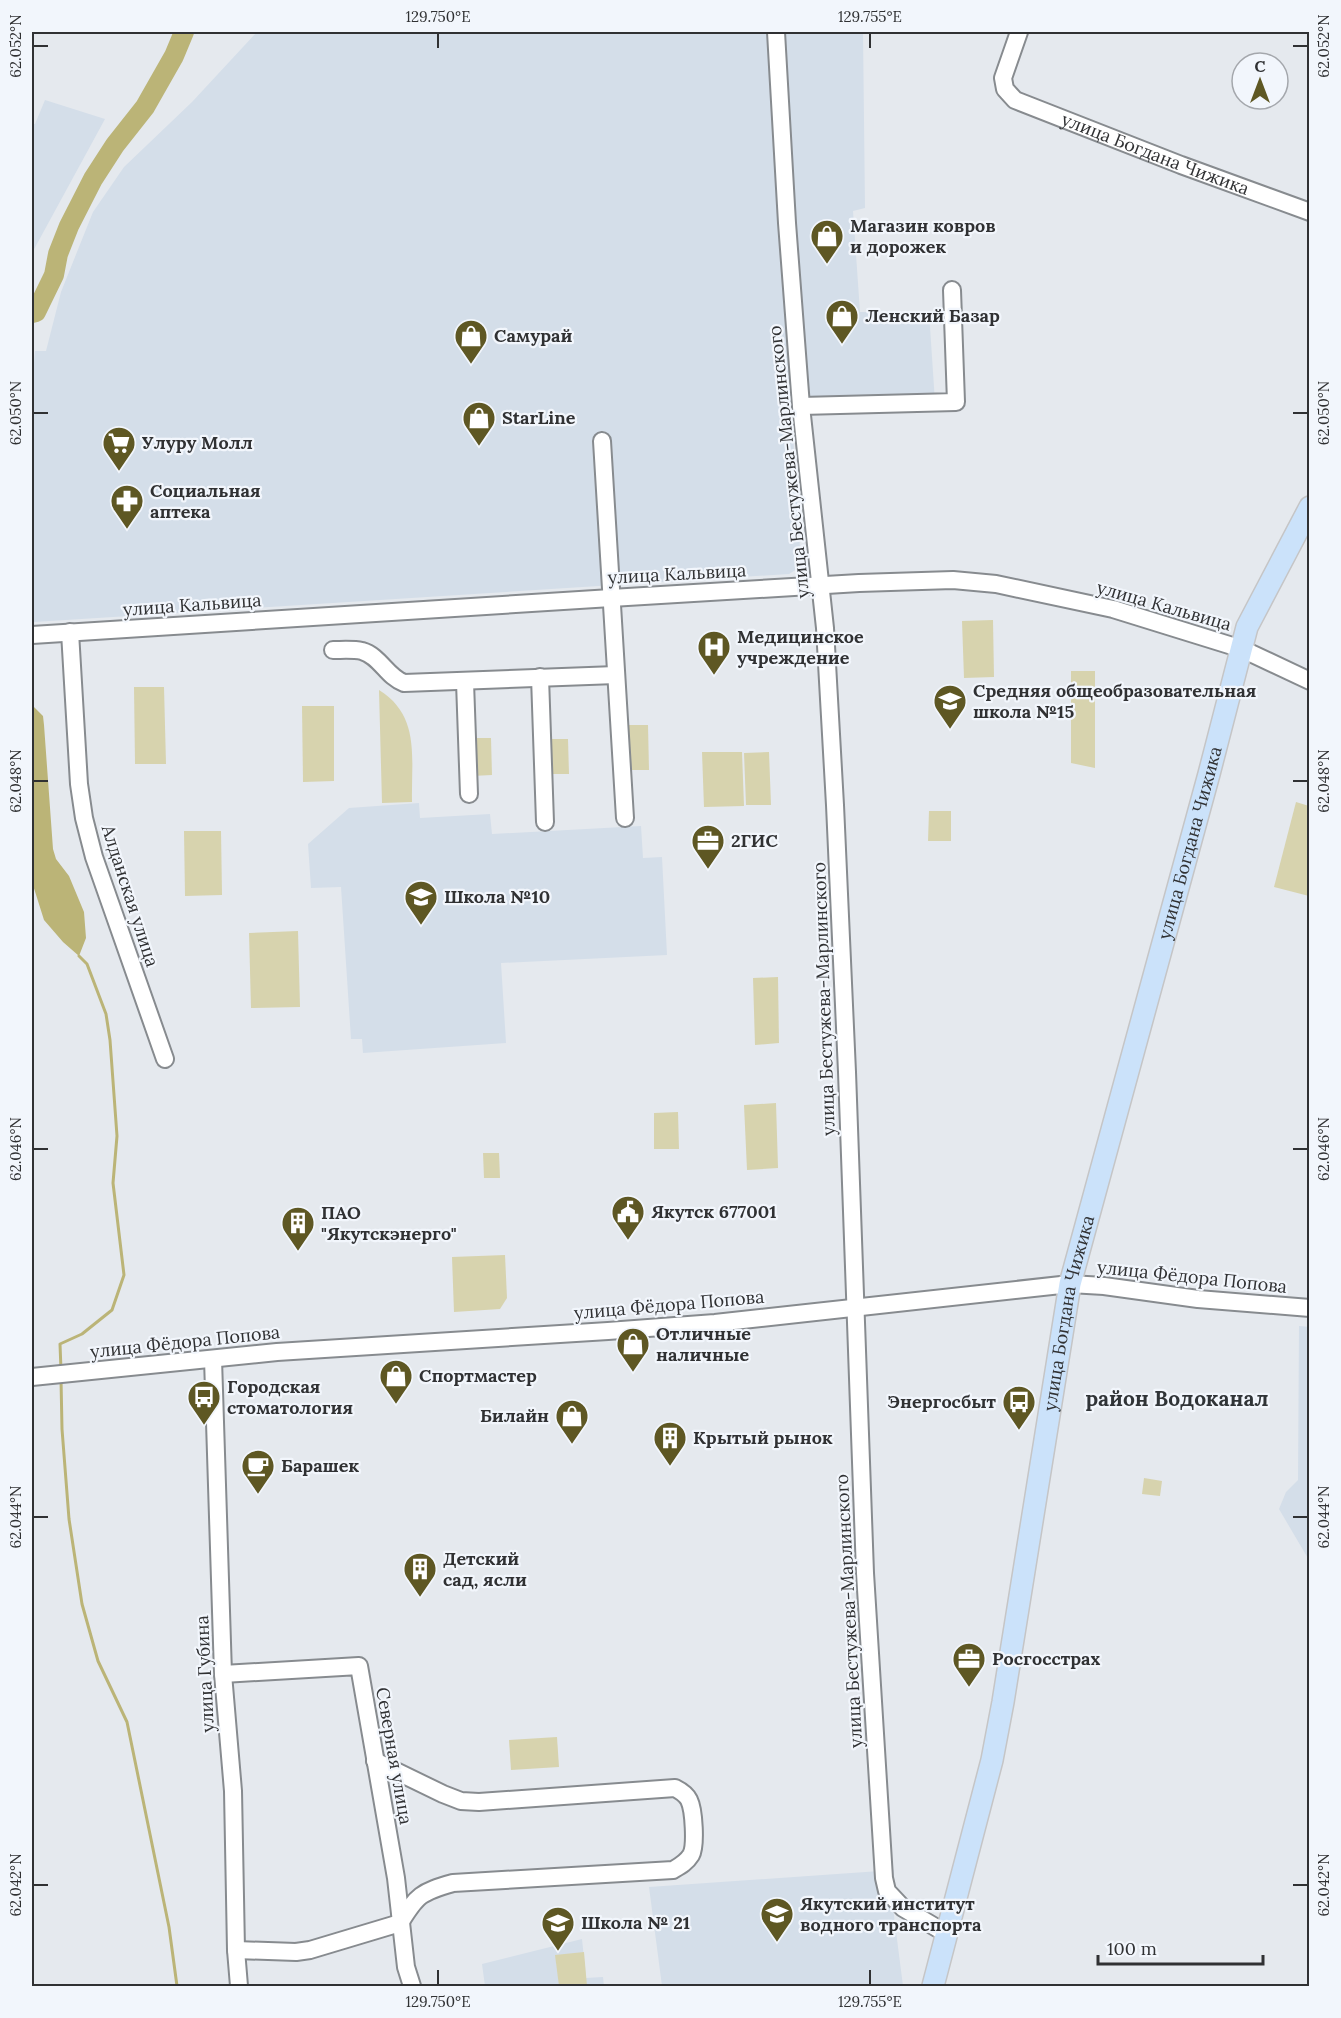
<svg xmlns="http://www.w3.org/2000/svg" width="1341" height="2018" viewBox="0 0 1341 2018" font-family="Lora,serif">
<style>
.built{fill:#d4dee9}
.green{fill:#d7d3ae}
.water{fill:#bbb477}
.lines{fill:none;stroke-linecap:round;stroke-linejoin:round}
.stream{stroke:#bbb477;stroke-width:3}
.river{stroke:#bbb477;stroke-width:20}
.minor-casing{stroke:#878b8f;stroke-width:20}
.major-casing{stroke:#c5c5c6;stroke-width:24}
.minor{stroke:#fff;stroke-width:16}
.major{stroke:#cbe2fa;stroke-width:21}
.ticks{fill:none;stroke:#303133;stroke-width:2}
.labels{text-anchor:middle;stroke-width:4.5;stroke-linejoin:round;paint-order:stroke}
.street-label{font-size:18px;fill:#303133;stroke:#f2f6fc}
.poi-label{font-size:18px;font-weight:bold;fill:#303133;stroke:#f2f6fc;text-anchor:start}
.quarter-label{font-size:21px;font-weight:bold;fill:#303437;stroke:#f2f6fc}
.neatline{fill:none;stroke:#303133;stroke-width:2}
.ticks-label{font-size:15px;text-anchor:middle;fill:#303133}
</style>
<rect width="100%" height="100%" fill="#e5e9ee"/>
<g class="built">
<polygon points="257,32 336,32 345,34 346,32 768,32 801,564 797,569 789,574 34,622 32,582 32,386 35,351 46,351 61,292 93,212 124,167 192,102"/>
<polygon points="782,32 863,32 865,208 853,211 860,312 929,312 935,402 810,415"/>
<polygon points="45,100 105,119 32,253 32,124 35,124"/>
<polygon points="419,803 420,818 490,814 492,834 641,826 643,858 662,857 667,955 501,963 506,1043 363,1053 362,1039 351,1039 341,887 311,888 308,844 349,808"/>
<polygon points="1299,1326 1310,1327 1309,1560 1279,1509 1286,1492 1298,1480"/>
<polygon points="894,1870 892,1900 903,1986 662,1986 649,1887"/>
<polygon points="582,1939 586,1978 603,1977 604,1986 485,1986 482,1964"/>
</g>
<g class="green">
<polygon points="993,620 994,677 964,678 962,621"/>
<polygon points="1071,671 1095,671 1095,768 1071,763"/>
<polygon points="134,687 164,687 166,764 135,764"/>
<path d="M 379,690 C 421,716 411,759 412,802 L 382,803 Z"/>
<polygon points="302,706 334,706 334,781 303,782"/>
<polygon points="625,725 648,725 649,770 626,770"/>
<polygon points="471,738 491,738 492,775 472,776"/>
<polygon points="548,739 568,739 569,774 549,774"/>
<polygon points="702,752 742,752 744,806 704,807"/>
<polygon points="769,752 771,805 746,805 744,753"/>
<polygon points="1296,802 1309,806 1309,896 1274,887"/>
<polygon points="929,811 951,811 951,841 928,841"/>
<polygon points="184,831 221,831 222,895 185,896"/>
<polygon points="298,931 300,1007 251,1008 249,933"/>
<polygon points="778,977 779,1043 755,1045 753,978"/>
<polygon points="776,1103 778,1168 747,1170 744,1105"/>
<polygon points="678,1112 679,1149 654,1149 654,1113"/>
<polygon points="483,1153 499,1153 500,1178 484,1178"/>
<polygon points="505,1255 507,1298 500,1309 454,1312 452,1257"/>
<polygon points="1144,1478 1162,1481 1160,1496 1142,1494"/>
<polygon points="557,1737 559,1767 511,1770 509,1740"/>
<polygon points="584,1952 587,1986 559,1986 555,1955"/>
</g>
<polygon class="water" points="32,705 43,716 44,725 53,849 56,859 69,876 84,912 86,938 79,956 63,942 44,920 32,882"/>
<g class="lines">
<g class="stream">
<polyline points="61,1370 60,1344 82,1334 112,1310 124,1275 113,1183 117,1136 110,1040 106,1014 87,964 79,956"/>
<polyline points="61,1379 62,1429 69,1519 82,1604 98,1661 127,1722 169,1927 177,1986"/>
</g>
<polyline class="river" points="32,313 36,312 54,275 58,254 69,226 93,179 115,145 145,107 174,56 184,32"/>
<g class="minor-casing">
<g id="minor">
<polyline points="776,32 787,223 801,406 825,628 835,805 847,1072 865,1573 884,1878 887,1891 903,1908 947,1934"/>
<path id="s1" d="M 1019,32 L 1003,78 L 1005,89 L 1015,100 L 1181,165 L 1310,212"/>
<polyline points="801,406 956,402 952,290"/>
<polyline points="602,441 625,818"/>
<polyline points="70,632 79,784 84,818 94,857 165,1059"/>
<polyline points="32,635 611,598 859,583 953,580 996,584 1113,609 1242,649 1310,681"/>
<path d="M 333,650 C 342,650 353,649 362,651 C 380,656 387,677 404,683 L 616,675"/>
<polyline points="540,677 545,822"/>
<polyline points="465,682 469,794"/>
<polyline points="213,1359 223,1674 233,1791 236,1950 239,1986"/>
<polyline points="32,1377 277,1352 608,1331 715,1323 1070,1284 1104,1286 1198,1299 1310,1308"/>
<polyline points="223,1674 359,1666 396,1878 406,1967 412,1986"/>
<path d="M 236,1950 L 296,1952 L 310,1950 L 400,1923 C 417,1895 421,1892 453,1883 L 673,1870 C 680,1866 686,1863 691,1855 C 696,1846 694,1810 689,1800 C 686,1794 681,1791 675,1788 L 479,1802 L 461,1801 L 443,1794 L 375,1761"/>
</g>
</g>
<g class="major-casing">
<g id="major">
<path id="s2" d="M 933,1986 L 992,1760 L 1003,1702 L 1070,1284 L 1209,774 L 1247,627 L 1310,507"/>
</g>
</g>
<use href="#minor" class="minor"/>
<use href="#major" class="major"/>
</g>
<path class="ticks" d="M 438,33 L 438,48M 870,33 L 870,48M 33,46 L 48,46M 1293,46 L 1308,46M 33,413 L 48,413M 1293,413 L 1308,413M 33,781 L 48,781M 1293,781 L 1308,781M 33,1149 L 48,1149M 1293,1149 L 1308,1149M 33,1517 L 48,1517M 1293,1517 L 1308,1517M 33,1885 L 48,1885M 1293,1885 L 1308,1885M 438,1970 L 438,1985M 870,1970 L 870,1985"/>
<defs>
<g id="shop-pin" transform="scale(1.725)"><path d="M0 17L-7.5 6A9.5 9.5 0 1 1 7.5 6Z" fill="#5e5723" stroke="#f2f6fc"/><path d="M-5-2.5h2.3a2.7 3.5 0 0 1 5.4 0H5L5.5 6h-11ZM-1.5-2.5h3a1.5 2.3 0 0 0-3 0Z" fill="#fff"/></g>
<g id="supermarket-pin" transform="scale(1.725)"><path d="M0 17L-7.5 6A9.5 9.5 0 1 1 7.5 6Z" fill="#5e5723" stroke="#f2f6fc"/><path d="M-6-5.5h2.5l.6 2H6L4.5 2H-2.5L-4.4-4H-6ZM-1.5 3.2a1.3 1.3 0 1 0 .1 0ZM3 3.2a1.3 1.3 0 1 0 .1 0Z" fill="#fff"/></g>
<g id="pharmacy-pin" transform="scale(1.725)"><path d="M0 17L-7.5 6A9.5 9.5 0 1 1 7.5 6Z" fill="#5e5723" stroke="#f2f6fc"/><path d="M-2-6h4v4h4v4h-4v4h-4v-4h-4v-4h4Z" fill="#fff"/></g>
<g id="hospital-pin" transform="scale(1.725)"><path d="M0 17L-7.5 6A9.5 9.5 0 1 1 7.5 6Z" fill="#5e5723" stroke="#f2f6fc"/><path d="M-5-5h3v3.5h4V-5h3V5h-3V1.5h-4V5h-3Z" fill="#fff"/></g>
<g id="school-pin" transform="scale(1.725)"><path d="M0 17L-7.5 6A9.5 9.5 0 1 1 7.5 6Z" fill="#5e5723" stroke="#f2f6fc"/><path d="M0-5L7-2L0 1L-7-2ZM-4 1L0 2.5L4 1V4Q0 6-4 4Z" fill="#fff"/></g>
<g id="office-pin" transform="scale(1.725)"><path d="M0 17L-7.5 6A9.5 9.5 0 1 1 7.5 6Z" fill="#5e5723" stroke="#f2f6fc"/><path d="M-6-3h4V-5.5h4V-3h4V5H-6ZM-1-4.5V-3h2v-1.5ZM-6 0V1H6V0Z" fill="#fff"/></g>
<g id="civic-pin" transform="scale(1.725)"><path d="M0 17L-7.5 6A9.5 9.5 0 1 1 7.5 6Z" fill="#5e5723" stroke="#f2f6fc"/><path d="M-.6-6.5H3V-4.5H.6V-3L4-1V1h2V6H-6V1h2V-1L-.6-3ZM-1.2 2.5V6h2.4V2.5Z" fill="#fff"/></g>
<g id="building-pin" transform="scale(1.725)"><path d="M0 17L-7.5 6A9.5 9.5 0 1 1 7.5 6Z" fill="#5e5723" stroke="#f2f6fc"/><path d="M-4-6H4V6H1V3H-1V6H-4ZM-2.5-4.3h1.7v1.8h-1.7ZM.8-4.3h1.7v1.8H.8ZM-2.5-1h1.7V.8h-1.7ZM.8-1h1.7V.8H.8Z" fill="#fff"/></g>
<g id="bus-pin" transform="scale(1.725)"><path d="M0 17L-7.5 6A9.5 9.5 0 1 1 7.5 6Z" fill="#5e5723" stroke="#f2f6fc"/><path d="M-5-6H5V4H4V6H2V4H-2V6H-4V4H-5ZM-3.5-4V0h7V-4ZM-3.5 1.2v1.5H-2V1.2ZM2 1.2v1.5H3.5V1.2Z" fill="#fff"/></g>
<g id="cafe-pin" transform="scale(1.725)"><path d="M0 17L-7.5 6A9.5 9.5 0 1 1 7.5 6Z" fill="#5e5723" stroke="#f2f6fc"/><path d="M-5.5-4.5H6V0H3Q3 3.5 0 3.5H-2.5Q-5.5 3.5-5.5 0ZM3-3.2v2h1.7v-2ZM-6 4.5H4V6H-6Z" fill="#fff"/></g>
<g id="university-pin" transform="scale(1.725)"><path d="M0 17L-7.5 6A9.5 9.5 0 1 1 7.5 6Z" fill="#5e5723" stroke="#f2f6fc"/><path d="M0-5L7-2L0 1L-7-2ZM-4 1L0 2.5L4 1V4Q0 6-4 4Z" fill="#fff"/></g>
</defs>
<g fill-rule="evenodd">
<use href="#shop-pin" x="827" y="236"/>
<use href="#shop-pin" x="842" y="316"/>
<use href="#shop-pin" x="471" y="336"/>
<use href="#shop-pin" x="479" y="418"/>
<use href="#supermarket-pin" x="119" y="443"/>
<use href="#pharmacy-pin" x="127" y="501"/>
<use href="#hospital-pin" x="714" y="647"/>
<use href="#school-pin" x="950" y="701"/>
<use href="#office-pin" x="708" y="841"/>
<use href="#school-pin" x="421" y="897"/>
<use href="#civic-pin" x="628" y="1212"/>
<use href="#building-pin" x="298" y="1223"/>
<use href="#shop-pin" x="633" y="1344"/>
<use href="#shop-pin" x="396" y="1376"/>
<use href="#bus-pin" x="204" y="1397"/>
<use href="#bus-pin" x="1019" y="1402"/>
<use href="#shop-pin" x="572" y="1416"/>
<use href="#building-pin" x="670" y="1438"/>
<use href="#cafe-pin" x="258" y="1466"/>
<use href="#building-pin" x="420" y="1569"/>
<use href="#office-pin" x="969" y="1659"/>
<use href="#university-pin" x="777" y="1914"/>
<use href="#school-pin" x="558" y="1923"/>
</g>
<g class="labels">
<g class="street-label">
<text dy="6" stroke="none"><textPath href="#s1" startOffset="225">улица Богдана Чижика</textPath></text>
<text transform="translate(789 462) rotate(-96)" y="6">улица Бестужева-Марлинского</text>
<text transform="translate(677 574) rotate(-3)" y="6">улица Кальвица</text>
<text transform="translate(192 605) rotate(-4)" y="6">улица Кальвица</text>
<text transform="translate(1164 606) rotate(16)" y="6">улица Кальвица</text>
<text dy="6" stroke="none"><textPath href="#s2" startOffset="1173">улица Богдана Чижика</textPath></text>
<text transform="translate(130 896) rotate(72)" y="6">Алданская улица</text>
<text transform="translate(824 999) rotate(-92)" y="6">улица Бестужева-Марлинского</text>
<text transform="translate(1192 1277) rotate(6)" y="6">улица Фёдора Попова</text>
<text transform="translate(669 1305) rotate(-5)" y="6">улица Фёдора Попова</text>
<text dy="6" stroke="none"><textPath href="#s2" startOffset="687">улица Богдана Чижика</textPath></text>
<text transform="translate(185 1342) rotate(-6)" y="6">улица Фёдора Попова</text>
<text transform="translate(849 1611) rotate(-93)" y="6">улица Бестужева-Марлинского</text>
<text transform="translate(205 1674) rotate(-93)" y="6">улица Губина</text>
<text transform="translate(394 1756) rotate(80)" y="6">Северная улица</text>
</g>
<g class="poi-label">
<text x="850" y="232">Магазин ковров<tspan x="850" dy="21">и дорожек</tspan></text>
<text x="865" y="322">Ленский Базар</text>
<text x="494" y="342">Самурай</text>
<text x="502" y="424">StarLine</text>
<text x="142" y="449">Улуру Молл</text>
<text x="150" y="497">Социальная<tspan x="150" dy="21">аптека</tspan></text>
<text x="737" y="643">Медицинское<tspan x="737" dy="21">учреждение</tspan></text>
<text x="973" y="697">Средняя общеобразовательная<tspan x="973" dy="21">школа №15</tspan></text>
<text x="731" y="847">2ГИС</text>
<text x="444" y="903">Школа №10</text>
<text x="651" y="1218">Якутск 677001</text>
<text x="321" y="1219">ПАО<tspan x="321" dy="21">"Якутскэнерго"</tspan></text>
<text x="656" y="1340">Отличные<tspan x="656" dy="21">наличные</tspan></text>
<text x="419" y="1382">Спортмастер</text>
<text x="227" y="1393">Городская<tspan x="227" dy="21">стоматология</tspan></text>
<text x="996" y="1408" text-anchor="end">Энергосбыт</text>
<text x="549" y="1422" text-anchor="end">Билайн</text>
<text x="693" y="1444">Крытый рынок</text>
<text x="281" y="1472">Барашек</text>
<text x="443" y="1565">Детский<tspan x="443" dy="21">сад, ясли</tspan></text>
<text x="992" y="1665">Росгосстрах</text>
<text x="800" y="1910">Якутский институт<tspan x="800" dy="21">водного транспорта</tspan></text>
<text x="581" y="1929">Школа № 21</text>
</g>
<g class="quarter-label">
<text x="1177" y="1406">район Водоканал</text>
</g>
</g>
<rect width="1341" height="2018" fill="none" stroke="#f2f6fc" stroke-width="66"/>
<g transform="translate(1260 81)"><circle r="28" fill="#f2f6fc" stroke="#a4a7ac" stroke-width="1.5"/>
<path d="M0-4.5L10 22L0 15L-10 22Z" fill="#5e5723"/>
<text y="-9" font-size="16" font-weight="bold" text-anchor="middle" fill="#303133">С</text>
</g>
<path d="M1098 1955v9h165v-9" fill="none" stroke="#303133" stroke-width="3"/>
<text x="1107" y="1955" font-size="18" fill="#303133" stroke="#f2f6fc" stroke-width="4.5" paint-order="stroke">100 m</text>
<rect x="33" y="33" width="1275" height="1952" class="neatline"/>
<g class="ticks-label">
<text x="438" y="22">129.750°E</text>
<text x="870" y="22">129.755°E</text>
<text transform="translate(16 46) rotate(-90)" y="5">62.052°N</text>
<text transform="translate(1324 46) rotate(-90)" y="5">62.052°N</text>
<text transform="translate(16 413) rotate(-90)" y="5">62.050°N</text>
<text transform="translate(1324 413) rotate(-90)" y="5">62.050°N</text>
<text transform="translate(16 781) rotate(-90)" y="5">62.048°N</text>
<text transform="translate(1324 781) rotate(-90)" y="5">62.048°N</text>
<text transform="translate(16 1149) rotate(-90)" y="5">62.046°N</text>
<text transform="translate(1324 1149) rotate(-90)" y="5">62.046°N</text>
<text transform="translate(16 1517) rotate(-90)" y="5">62.044°N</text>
<text transform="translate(1324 1517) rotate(-90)" y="5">62.044°N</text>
<text transform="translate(16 1885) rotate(-90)" y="5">62.042°N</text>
<text transform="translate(1324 1885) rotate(-90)" y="5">62.042°N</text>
<text x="438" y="2007">129.750°E</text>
<text x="870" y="2007">129.755°E</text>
</g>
</svg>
